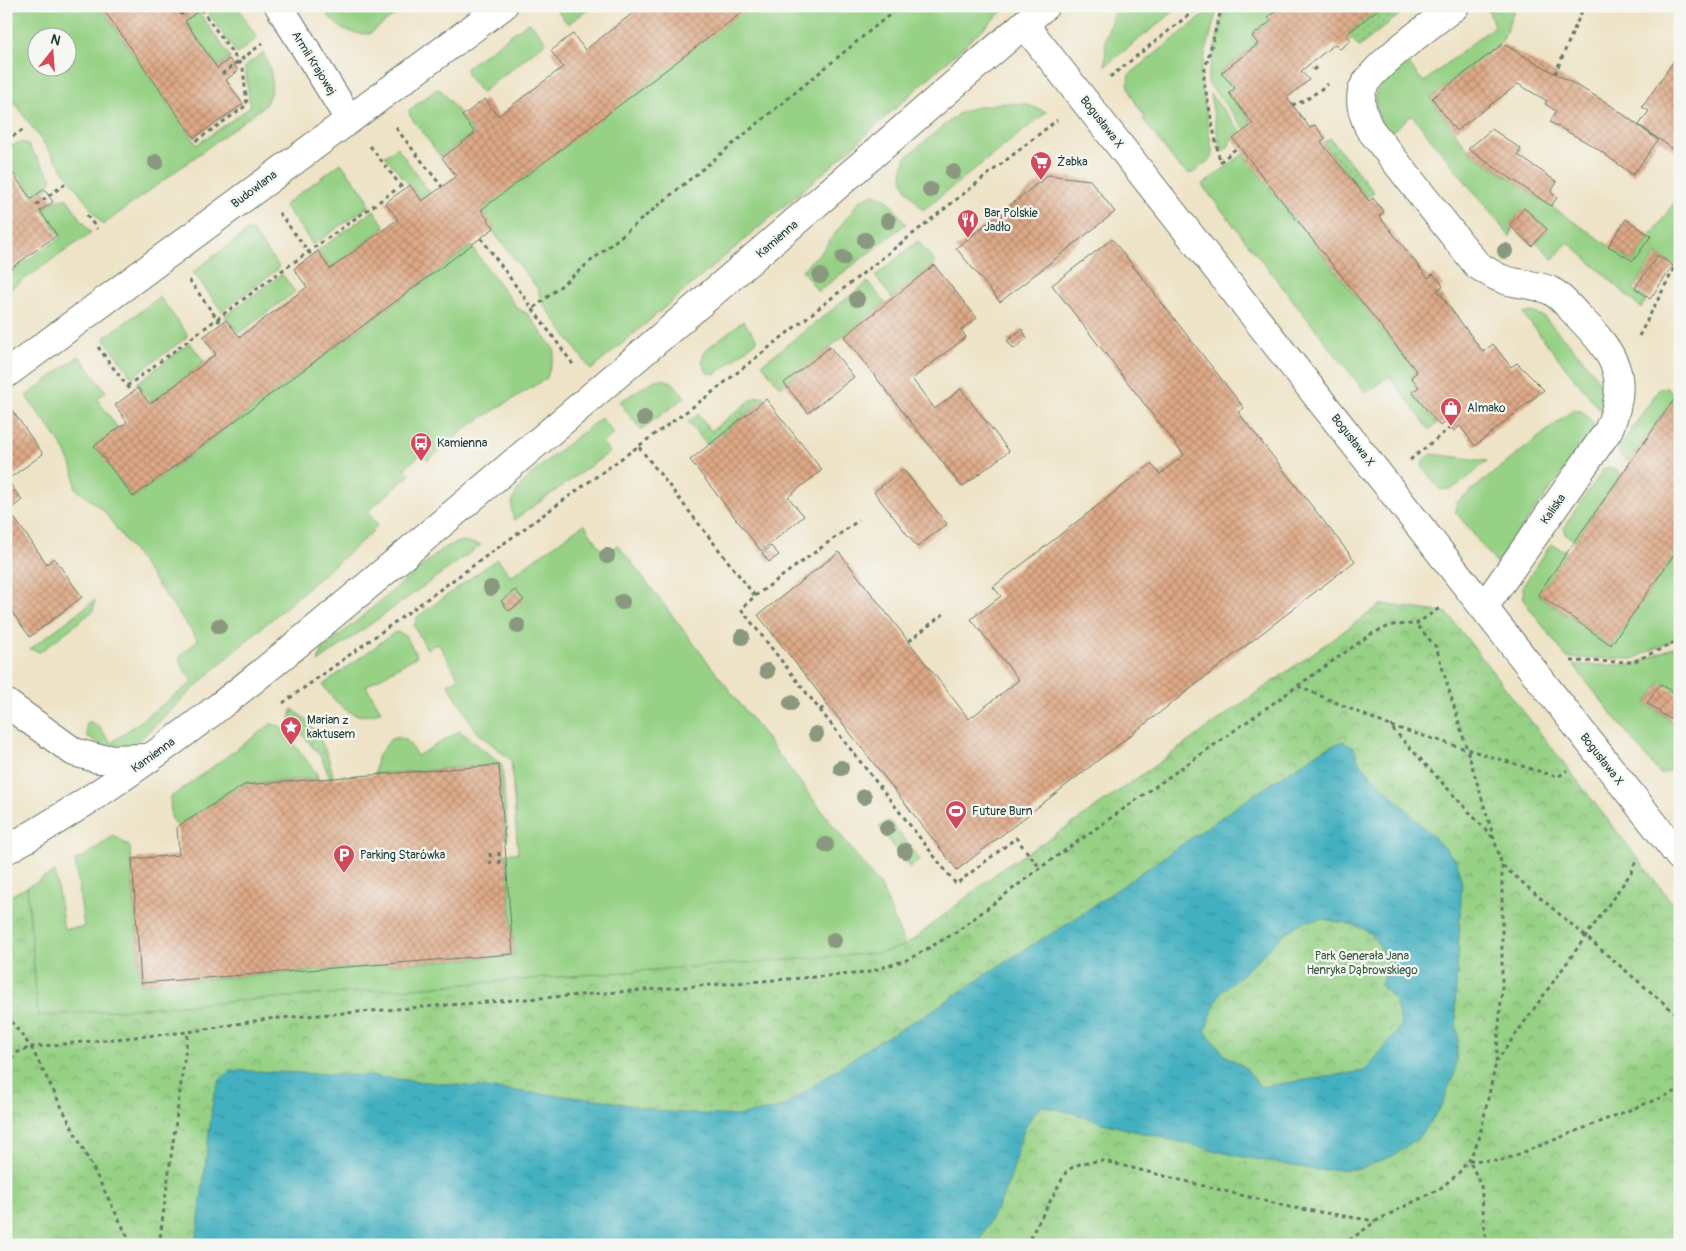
<svg xmlns="http://www.w3.org/2000/svg" width="1686" height="1251" viewBox="0 0 1686 1251" font-family="Pangolin,sans-serif">
<style>
.grass{fill:#96d185;stroke:#5a875c;fill-rule:evenodd}
.park{fill:url(#park-crowns);stroke:#5a875c}
.garden{fill:url(#garden-dots);stroke:#5a875c}
.water{fill:url(#water-ripples);stroke:#31767a;fill-rule:evenodd}
.building{fill:url(#building-cross-hatch)}
.lines{fill:none;stroke-linecap:round;stroke-linejoin:round}
.minor-casing{stroke:#677767;stroke-width:30}
.path{stroke:#677767;stroke-width:3;stroke-dasharray:4 4;stroke-linecap:butt}
.minor{stroke:#fff;stroke-width:28}
.tree{fill:#89987e}
.labels{text-anchor:middle;stroke-width:4.5;stroke-linejoin:round;paint-order:stroke}
.street-label{font-size:12px;fill:#1f3d34;stroke:#f6f6f2}
.poi-label{font-size:12px;fill:#1f3d34;stroke:#f6f6f2;text-anchor:start}
.park-label{font-size:12px;fill:#375b44;stroke:#f6f6f2}
</style>
<defs>
<pattern id="park-crowns" width="20" height="18" patternUnits="userSpaceOnUse" patternTransform="scale(1.25)"><rect width="20" height="18" fill="#96d185"/><path d="M2 6a3 3 0 1 1 6 0M12 15a3 3 0 1 1 6 0" fill="none" stroke="#7aab6e"/></pattern>
<pattern id="garden-dots" width="8" height="8" patternUnits="userSpaceOnUse" patternTransform="scale(1.25)"><rect width="8" height="8" fill="#96d185"/><path d="M2 2h.1M6 6h.1" fill="none" stroke="#7aab6e" stroke-width="1.8" stroke-linecap="round"/></pattern>
<pattern id="water-ripples" width="26" height="14" patternUnits="userSpaceOnUse" patternTransform="scale(1.25)"><rect width="26" height="14" fill="#43b0c0"/><path d="M2 4q2-2 4 0t4 0M15 11q2-2 4 0t4 0" fill="none" stroke="#37909d"/></pattern>
<pattern id="building-cross-hatch" width="8" height="8" patternUnits="userSpaceOnUse" patternTransform="scale(1.25)"><rect width="8" height="8" fill="#dfa986"/><path d="M0 0l8 8M0 8l8-8" fill="none" stroke="#b48b6e"/></pattern>
</defs>
<rect width="100%" height="100%" fill="#f6f6f2"/>
<filter id="ink" filterUnits="userSpaceOnUse"><feTurbulence type="fractalNoise" baseFrequency=".02" numOctaves="2"/><feDisplacementMap in="SourceGraphic" scale="10" xChannelSelector="R" yChannelSelector="G"/><feConvolveMatrix kernelMatrix="1 2 1 2 8 2 1 2 1" color-interpolation-filters="sRGB"/></filter>
<filter id="wash" filterUnits="userSpaceOnUse"><feTurbulence type="fractalNoise" baseFrequency=".0096" numOctaves="4" result="noise"/><feDisplacementMap in="SourceGraphic" scale="20" xChannelSelector="R" yChannelSelector="G"/><feGaussianBlur stdDeviation="1.12" result="paint"/><feColorMatrix in="noise" values="0 0 0 0 0 0 0 0 0 0 0 0 0 0 0 0 0 1.4 0 .05"/><feComposite in="paint" operator="in"/></filter>
<g filter="url(#wash)">
<rect width="100%" height="100%" fill="#eee3c6"/>
<g class="grass">
<path d="M 6,6 L 100,6 L 197,145 L 250,107 L 245,66 L 263,53 C 273,71 276,89 264,106 L 103,225 L 6,91 ZM 38,38 L 68,38 L 68,68 L 38,68 Z"/>
<polygon points="207,6 237,6 257,38 237,54 205,8"/>
<path d="M 322,6 L 375,6 L 378,11 L 384,6 L 407,6 L 369,34 C 345,34 334,26 322,6 Z"/>
<polygon points="557,6 593,6 568,24 557,10"/>
<polygon points="748,6 1008,6 837,161 591,370 541,301 538,289 492,230 494,228 481,210"/>
<polygon points="1116,6 1181,6 1105,66 1106,37"/>
<path d="M 1215,6 L 1218,6 L 1200,74 L 1213,157 L 1193,173 L 1188,173 L 1177,165 L 1143,119 L 1145,117 C 1137,105 1125,90 1129,75 Z"/>
<polygon points="1225,6 1281,6 1268,16 1271,21 1251,36 1257,44 1221,72 1234,88 1228,93 1252,123 1245,129 1208,83 1208,76"/>
<path d="M 1487,6 L 1516,6 L 1502,42 L 1431,98 L 1468,150 L 1633,262 L 1680,194 L 1680,269 L 1657,254 L 1633,289 L 1647,299 L 1641,308 L 1568,242 L 1553,259 L 1536,242 L 1548,229 L 1524,208 L 1508,226 L 1512,229 L 1510,237 L 1412,115 L 1387,135 C 1367,93 1371,90 1406,62 L 1424,82 L 1494,26 Z"/>
<polygon points="199,12 230,57 218,67 186,22"/>
<polygon points="527,23 533,25 546,42 481,93 467,75 466,68"/>
<polygon points="437,89 442,91 474,133 441,157 410,116 409,110"/>
<polygon points="1210,94 1241,131 1230,141 1229,146 1221,152"/>
<polygon points="1001,103 1025,104 1047,112 923,210 907,190 903,181 902,173 906,157 958,114 973,108"/>
<polygon points="17,143 26,143 52,178 48,187 34,197 6,159 6,151"/>
<polygon points="397,147 430,193 421,199 385,156"/>
<polygon points="1243,154 1416,372 1410,377 1418,386 1411,392 1437,424 1429,429 1389,376 1366,393 1202,185"/>
<polygon points="341,163 368,199 366,201 369,206 313,245 284,205"/>
<polygon points="874,194 887,199 906,224 818,292 802,270 822,251 860,200"/>
<polygon points="57,199 67,199 91,233 6,292 6,275 61,237 42,210"/>
<polygon points="374,210 385,227 331,268 317,251"/>
<polygon points="250,229 278,265 278,269 222,311 193,272"/>
<polygon points="918,241 936,263 892,298 875,276"/>
<path d="M 471,246 L 517,308 L 528,314 L 555,351 L 547,378 L 470,425 L 428,460 L 422,453 L 405,468 L 410,475 L 367,512 L 378,525 L 370,534 L 221,663 L 131,748 L 109,749 L 87,736 L 86,727 L 88,722 C 99,722 104,735 111,743 L 193,682 C 176,656 173,662 198,640 L 103,510 L 75,488 C 78,457 43,421 26,396 L 79,356 L 81,358 L 106,392 L 97,399 L 118,428 L 95,446 L 133,498 Z"/>
<polygon points="282,274 295,292 239,333 225,316"/>
<polygon points="868,282 885,303 780,387 762,364"/>
<polygon points="160,297 187,334 186,338 132,377 104,338"/>
<path d="M 1533,312 L 1544,317 C 1563,339 1616,384 1604,415 L 1523,314 Z"/>
<polygon points="743,321 758,340 716,374 707,373 702,361 704,352 709,347"/>
<polygon points="190,343 205,362 151,402 137,383"/>
<polygon points="1680,360 1680,382 1674,377 1672,370"/>
<polygon points="662,379 672,382 685,397 641,430 619,402 655,380"/>
<polygon points="1665,387 1676,395 1629,462 1620,455 1619,448 1659,389"/>
<polygon points="1573,410 1582,411 1596,427 1496,563 1455,511 1457,502"/>
<path d="M 601,418 L 614,434 L 602,443 L 610,452 L 514,520 C 511,511 511,502 516,493 C 526,474 581,434 601,418 Z"/>
<path d="M 1432,454 L 1487,461 C 1475,470 1454,496 1438,488 L 1422,466 L 1424,460 Z"/>
<polygon points="1610,467 1621,474 1575,541 1565,534 1564,527 1604,468"/>
<polygon points="584,524 604,553 618,545 882,889 905,946 880,953 38,1016 27,887 55,872 64,929 84,927 75,860 85,856 114,835 130,847 141,984 514,955 506,853 518,853 511,760 477,732 448,684 459,678 438,643 427,649 414,626 417,617 497,559 511,576"/>
<polygon points="461,541 481,545 318,662 322,650 444,548"/>
<polygon points="1551,544 1567,552 1538,595 1611,646 1680,548 1680,637 1633,659 1567,658 1524,601 1523,586"/>
<polygon points="95,600 93,611 40,652 30,649"/>
<path d="M 395,632 L 405,635 L 417,656 L 366,686 L 381,711 C 355,725 337,705 323,685 Z"/>
<polygon points="1680,644 1680,694 1661,682 1646,703 1680,727 1680,761 1672,770 1660,774 1573,665 1633,665"/>
<polygon points="271,724 280,726 317,774 318,778 244,784 177,826 171,817 170,798"/>
<path d="M 460,731 L 502,765 L 508,839 L 505,839 L 499,765 L 375,774 L 377,757 L 391,739 C 407,734 410,746 417,756 Z"/>
<polygon points="889,820 920,860 910,868 879,827"/>
</g>
<polygon class="park" points="1382,604 1447,613 1680,913 1680,1245 6,1245 6,898 27,887 38,1016 880,953 905,946 1002,869 1078,820"/>
<g class="garden">
<polygon points="1382,6 1410,6 1359,47 1348,34"/>
<polygon points="1330,138 1374,192 1367,198 1323,143"/>
<polygon points="763,396 766,399 707,445 688,422 698,414 711,431 755,397"/>
<path d="M 292,709 C 314,722 330,753 333,778 L 330,778 L 321,757 L 290,720 Z"/>
</g>
<path class="water" d="M 1343,741 L 1354,747 L 1359,762 L 1456,860 L 1462,884 L 1455,1005 L 1458,1038 L 1455,1072 L 1440,1109 L 1418,1138 L 1393,1156 L 1359,1169 L 1316,1170 L 1238,1156 L 1106,1124 L 1069,1112 L 1042,1106 C 1018,1126 1019,1152 1010,1179 C 1002,1201 988,1224 977,1245 L 196,1245 L 213,1099 L 220,1080 L 230,1070 L 368,1076 L 604,1100 L 666,1112 L 737,1116 L 781,1108 L 871,1046 L 925,1015 L 1011,958 L 1066,925 L 1227,813 L 1322,750 ZM 1321,919 C 1362,926 1371,924 1388,964 L 1381,985 L 1395,1001 L 1402,1025 L 1365,1071 L 1260,1087 L 1246,1068 L 1225,1055 L 1205,1031 L 1219,994 L 1247,970 L 1284,934 L 1303,922 Z"/>
<g id="blocks">
<g class="building">
<polygon points="101,6 174,6 176,9 179,6 195,6 198,11 185,21 217,68 229,59 238,71 226,80 243,104 194,138"/>
<polygon points="642,6 749,7 481,210 494,228 133,497 94,446 127,422 115,405 138,388 150,404 216,354 203,337 226,320 240,337 307,287 294,269 318,251 330,269 398,219 385,203 410,185 422,201 442,187 456,176 442,158 475,133 462,116 485,99 498,116 563,67 551,51 567,38 573,34 585,50"/>
<polygon points="1282,6 1382,6 1346,35 1351,40 1340,49 1335,44 1301,71 1309,80 1287,98 1310,128 1315,125 1325,138 1321,142 1369,201 1373,198 1384,212 1379,216 1428,278 1433,274 1438,279 1443,286 1437,290 1483,352 1493,344 1511,367 1517,363 1544,390 1475,446 1460,426 1454,431 1446,421 1440,426 1412,392 1419,387 1411,377 1417,372 1233,139 1253,124 1229,93 1235,88 1221,73 1258,44 1252,36 1271,21 1268,17"/>
<polygon points="1503,44 1606,102 1658,140 1633,175 1595,147 1550,122 1556,111 1545,104 1547,101 1518,84 1456,131 1432,98"/>
<polygon points="1680,52 1680,154 1639,125 1649,111 1642,107"/>
<polygon points="1492,129 1521,149 1518,155 1557,182 1551,192 1557,198 1551,206 1468,149"/>
<polygon points="6,136 13,146 6,151"/>
<polygon points="6,164 31,199 44,189 53,202 40,211 57,235 7,271"/>
<polygon points="1048,175 1090,180 1115,212 1000,302 956,248"/>
<polygon points="1524,208 1547,229 1532,246 1509,225"/>
<polygon points="1626,219 1651,236 1633,261 1608,246"/>
<polygon points="1112,239 1244,408 1238,412 1355,561 957,870 758,615 839,552 969,719 1019,680 971,619 1001,596 993,587 1151,464 1160,474 1184,455 1052,285"/>
<polygon points="1658,255 1673,266 1650,299 1635,288"/>
<polygon points="934,265 977,318 961,330 966,337 912,379 935,409 961,389 1009,451 962,487 844,337"/>
<polygon points="1022,329 1027,338 1014,349 1007,341"/>
<polygon points="830,347 854,377 808,413 784,383"/>
<polygon points="1680,391 1680,546 1611,645 1538,594"/>
<polygon points="766,399 822,470 788,497 804,516 761,551 690,460"/>
<polygon points="9,406 43,454 7,480 22,500 7,512 15,519 47,564 54,558 82,597 30,637 6,604 6,408"/>
<polygon points="903,469 947,524 917,547 874,492"/>
<polygon points="771,546 779,555 769,562 762,553"/>
<polygon points="515,590 524,600 509,611 501,601"/>
<polygon points="1661,684 1680,697 1680,706 1670,719 1647,703"/>
<polygon points="499,765 513,954 141,983 132,859 179,855 177,827 244,785"/>
</g>
</g>
</g>
<g filter="url(#ink)">
<use href="#blocks" fill-opacity="0" stroke="#677767" stroke-width="1"/>
<g class="lines">
<g class="minor-casing">
<g id="minor">
<polyline points="279,6 349,119"/>
<path d="M 1455,6 C 1435,22 1367,69 1362,91 C 1359,105 1364,116 1369,128 L 1477,265 C 1484,269 1492,275 1500,278 C 1515,285 1535,283 1551,291 C 1561,296 1571,309 1579,317 C 1616,355 1631,379 1608,431 L 1484,607"/>
<polyline points="1024,24 1680,857"/>
<polyline points="6,374 503,6"/>
<polyline points="6,703 74,752 99,759 149,758"/>
<path d="M 6,850 C 167,760 306,637 447,519 C 648,350 846,178 1045,6"/>
</g>
</g>
<g class="path">
<polyline points="1222,6 1204,73 1204,82 1220,162 1239,146"/>
<polyline points="180,15 192,6"/>
<polyline points="1313,70 1319,65"/>
<polyline points="222,74 263,43"/>
<polyline points="1555,74 1584,6"/>
<polyline points="1110,77 1200,6"/>
<polyline points="1292,105 1306,100 1328,84"/>
<polyline points="396,128 442,187"/>
<polyline points="6,141 24,129"/>
<polyline points="196,141 247,105 243,68 199,6"/>
<polyline points="370,146 404,190"/>
<polyline points="36,205 65,184"/>
<polyline points="279,213 312,256"/>
<polyline points="87,215 97,229"/>
<polyline points="481,238 575,367"/>
<polyline points="189,280 221,324"/>
<polyline points="534,308 900,6"/>
<polyline points="1639,336 1680,257"/>
<polyline points="98,347 132,393"/>
<polyline points="127,386 280,272 401,186"/>
<polyline points="639,447 755,596 741,609 956,884 1016,838 1040,868"/>
<polyline points="1410,460 1451,427"/>
<polyline points="755,596 859,520"/>
<polyline points="909,641 946,612"/>
<polyline points="1571,661 1633,662 1680,640"/>
<polyline points="1298,686 1390,726 1494,839"/>
<polyline points="283,703 705,398 1057,120"/>
<polyline points="820,710 827,705"/>
<polyline points="1391,726 1558,777 1567,770"/>
<polyline points="499,852 500,866"/>
<polyline points="490,853 491,867"/>
<polyline points="1503,866 1680,1017"/>
<polyline points="6,887 13,885"/>
<polyline points="6,1015 31,1047 188,1032 267,1019 866,973 909,959 955,933 1040,868 1371,634 1392,625 1416,624 1441,607"/>
<polyline points="1496,1062 1631,873 1637,858"/>
<polyline points="6,1065 18,1052 31,1047 132,1245"/>
<polyline points="6,1241 8,1245"/>
<polyline points="159,1245 188,1032"/>
<path d="M 1026,1245 L 1066,1172 C 1078,1162 1089,1161 1104,1161 L 1289,1207 L 1375,1221"/>
<polyline points="1343,1245 1376,1221 1439,1189 1457,1175 1469,1160 1479,1139 1496,1063 1502,989 1502,865 1436,647 1416,624"/>
<polyline points="1486,1245 1481,1185 1469,1160 1501,1161 1680,1090"/>
</g>
<use href="#minor" class="minor"/>
</g>
<g class="tree">
<circle cx="156" cy="162" r="8"/>
<circle cx="953" cy="172" r="8"/>
<circle cx="930" cy="190" r="8"/>
<circle cx="888" cy="221" r="8"/>
<circle cx="865" cy="240" r="8"/>
<circle cx="1505" cy="251" r="8"/>
<circle cx="843" cy="258" r="8"/>
<circle cx="820" cy="276" r="8"/>
<circle cx="857" cy="299" r="8"/>
<circle cx="644" cy="418" r="8"/>
<circle cx="607" cy="556" r="8"/>
<circle cx="491" cy="588" r="8"/>
<circle cx="622" cy="602" r="8"/>
<circle cx="219" cy="626" r="8"/>
<circle cx="518" cy="626" r="8"/>
<circle cx="742" cy="637" r="8"/>
<circle cx="767" cy="671" r="8"/>
<circle cx="791" cy="703" r="8"/>
<circle cx="816" cy="734" r="8"/>
<circle cx="841" cy="768" r="8"/>
<circle cx="864" cy="797" r="8"/>
<circle cx="887" cy="828" r="8"/>
<circle cx="826" cy="845" r="8"/>
<circle cx="905" cy="851" r="8"/>
<circle cx="834" cy="940" r="8"/>
</g>
</g>
<defs>
<g id="supermarket-pin" transform="scale(1.125)"><path d="M0 17L-7.5 6A9.5 9.5 0 1 1 7.5 6Z" fill="#d1495b" stroke="#f6f6f2"/><path d="M-6-5.5h2.5l.6 2H6L4.5 2H-2.5L-4.4-4H-6ZM-1.5 3.2a1.3 1.3 0 1 0 .1 0ZM3 3.2a1.3 1.3 0 1 0 .1 0Z" fill="#fff"/></g>
<g id="restaurant-pin" transform="scale(1.125)"><path d="M0 17L-7.5 6A9.5 9.5 0 1 1 7.5 6Z" fill="#d1495b" stroke="#f6f6f2"/><path d="M-5-6h1v4h1v-4h1v4h1v-4h1v5L-1.5 .5V6h-2V.5L-5-1ZM5-6V6H3V1.5H1.5Q1.5-4 5-6Z" fill="#fff"/></g>
<g id="shop-pin" transform="scale(1.125)"><path d="M0 17L-7.5 6A9.5 9.5 0 1 1 7.5 6Z" fill="#d1495b" stroke="#f6f6f2"/><path d="M-5-2.5h2.3a2.7 3.5 0 0 1 5.4 0H5L5.5 6h-11ZM-1.5-2.5h3a1.5 2.3 0 0 0-3 0Z" fill="#fff"/></g>
<g id="bus-pin" transform="scale(1.125)"><path d="M0 17L-7.5 6A9.5 9.5 0 1 1 7.5 6Z" fill="#d1495b" stroke="#f6f6f2"/><path d="M-5-6H5V4H4V6H2V4H-2V6H-4V4H-5ZM-3.5-4V0h7V-4ZM-3.5 1.2v1.5H-2V1.2ZM2 1.2v1.5H3.5V1.2Z" fill="#fff"/></g>
<g id="sight-pin" transform="scale(1.125)"><path d="M0 17L-7.5 6A9.5 9.5 0 1 1 7.5 6Z" fill="#d1495b" stroke="#f6f6f2"/><path d="M0-6L1.8-2.2L6-1.7L2.9 1.2L3.7 5.4L0 3.3L-3.7 5.4L-2.9 1.2L-6-1.7L-1.8-2.2Z" fill="#fff"/></g>
<g id="stadium-pin" transform="scale(1.125)"><path d="M0 17L-7.5 6A9.5 9.5 0 1 1 7.5 6Z" fill="#d1495b" stroke="#f6f6f2"/><path d="M0-5a6.5 5 0 1 0 0 10a6.5 5 0 1 0 0-10ZM-3.5-1.8h7v3.6h-7Z" fill="#fff"/></g>
<g id="parking-pin" transform="scale(1.125)"><path d="M0 17L-7.5 6A9.5 9.5 0 1 1 7.5 6Z" fill="#d1495b" stroke="#f6f6f2"/><path d="M-3.5-5.5H1a3.5 3.5 0 0 1 0 7H-1V5.5H-3.5ZM-1-3.4V-.6H.8a1.4 1.4 0 0 0 0-2.8Z" fill="#fff"/></g>
</defs>
<g fill-rule="evenodd">
<use href="#supermarket-pin" x="1041" y="162"/>
<use href="#restaurant-pin" x="968" y="220"/>
<use href="#shop-pin" x="1451" y="408"/>
<use href="#bus-pin" x="421" y="443"/>
<use href="#sight-pin" x="291" y="727"/>
<use href="#stadium-pin" x="956" y="811"/>
<use href="#parking-pin" x="344" y="855"/>
</g>
<g class="labels">
<g class="street-label">
<text transform="translate(314 63) rotate(58)" y="4">Armii Krajowej</text>
<text transform="translate(1102 122) rotate(52)" y="4">Bogusława X</text>
<text transform="translate(254 189) rotate(-37)" y="4">Budowlana</text>
<text transform="translate(777 239) rotate(-41)" y="4">Kamienna</text>
<text transform="translate(1353 440) rotate(52)" y="4">Bogusława X</text>
<text transform="translate(1553 509) rotate(-55)" y="4">Kaliska</text>
<text transform="translate(153 755) rotate(-36)" y="4">Kamienna</text>
<text transform="translate(1602 759) rotate(52)" y="4">Bogusława X</text>
</g>
<g class="poi-label">
<text x="1057" y="166">Żabka</text>
<text x="984" y="217">Bar Polskie<tspan x="984" dy="14">Jadło</tspan></text>
<text x="1467" y="412">Almako</text>
<text x="437" y="447">Kamienna</text>
<text x="307" y="724">Marian z<tspan x="307" dy="14">kaktusem</tspan></text>
<text x="972" y="815">Future Burn</text>
<text x="360" y="859">Parking Starówka</text>
</g>
<g class="park-label">
<text x="1362" y="960">Park Generała Jana<tspan x="1362" dy="14">Henryka Dąbrowskiego</tspan></text>
</g>
</g>
<rect width="1686" height="1251" fill="none" stroke="#f6f6f2" stroke-width="25"/>
<g transform="translate(52 52) rotate(17)"><circle r="24" fill="#f6f6f2" stroke="#a0aca6"/>
<path d="M0-4L9 19L0 12L-9 19Z" fill="#d1495b"/>
<text y="-8" font-size="14" font-weight="bold" text-anchor="middle" fill="#1f3d34">N</text>
</g>
</svg>
